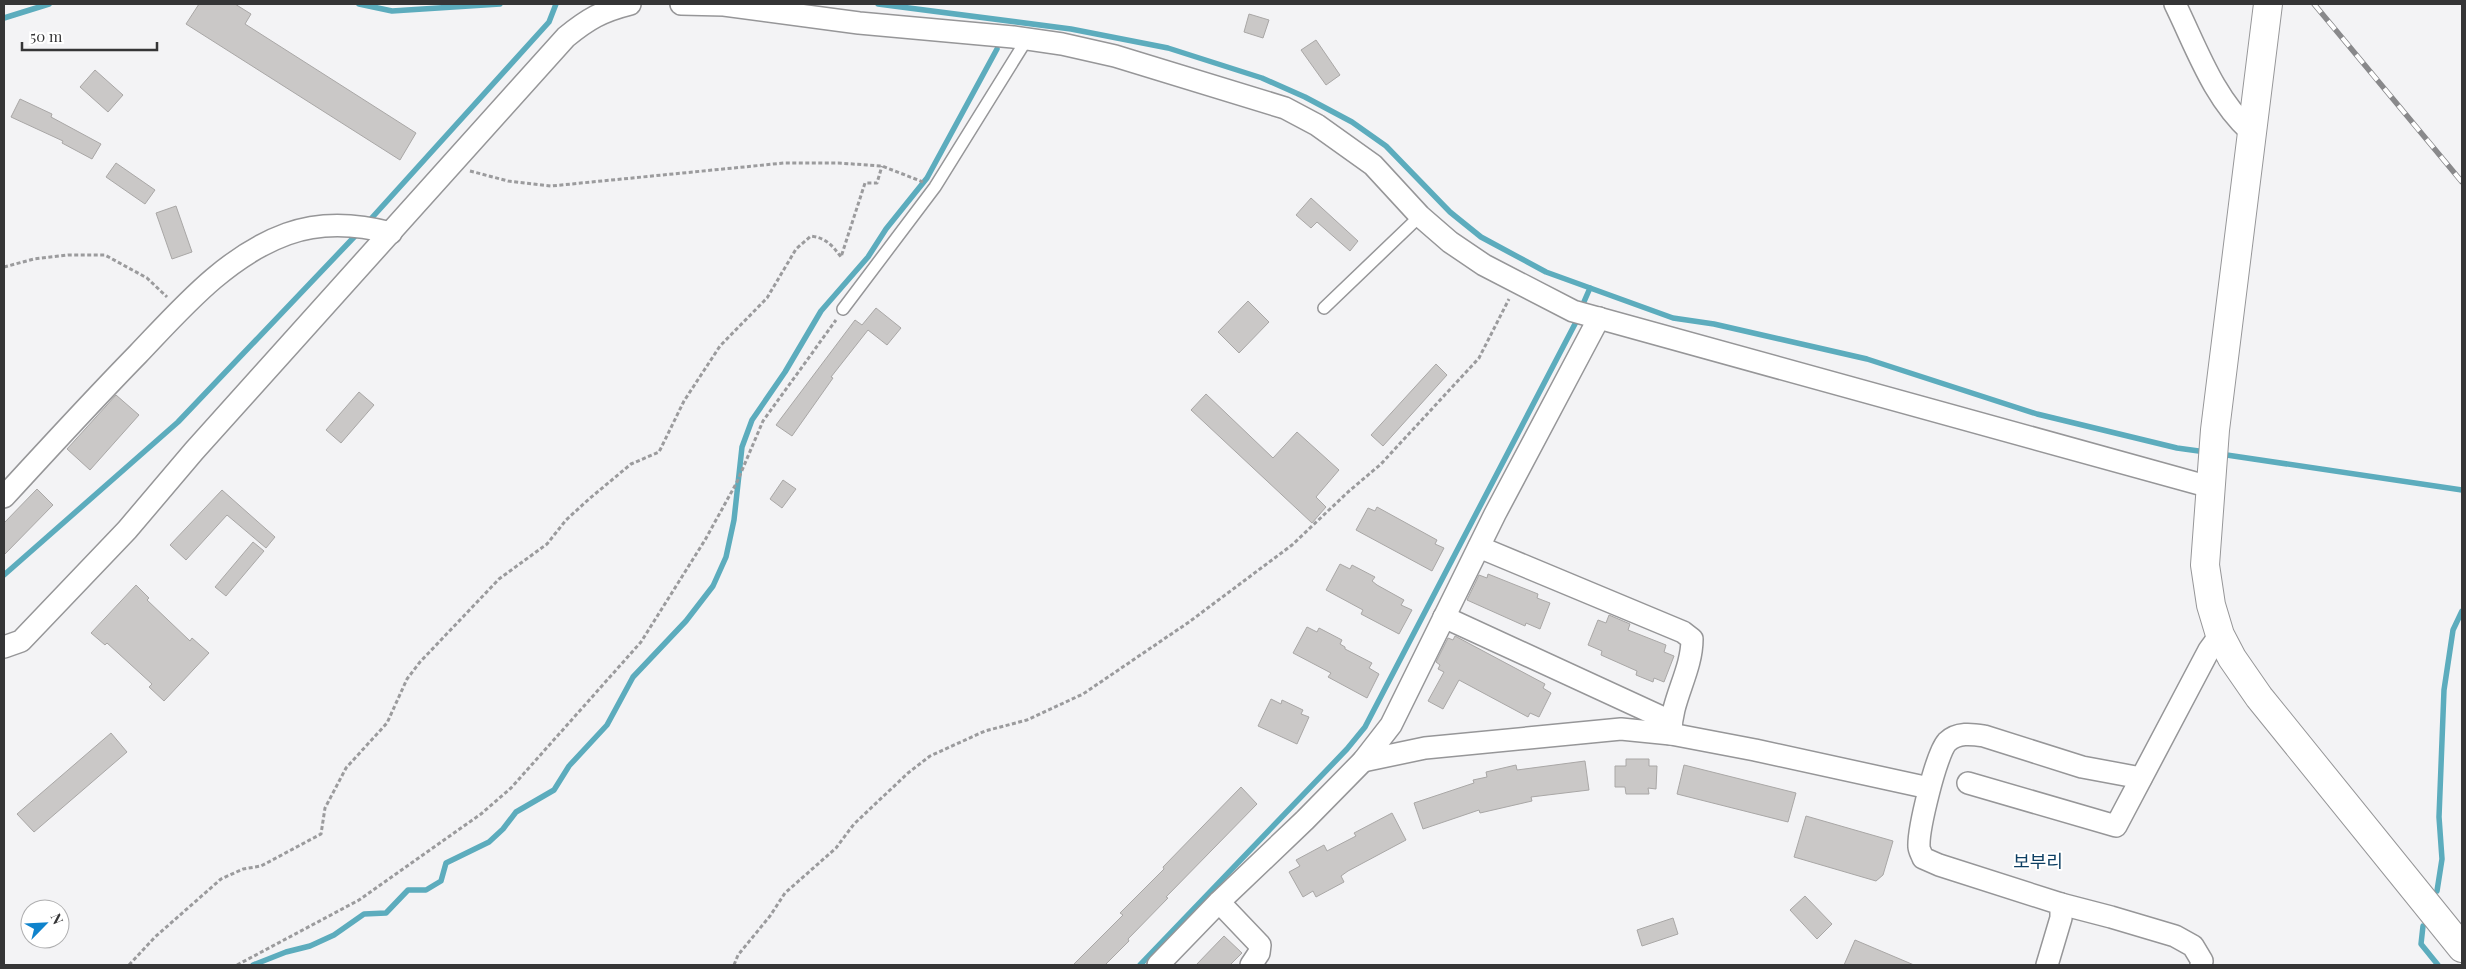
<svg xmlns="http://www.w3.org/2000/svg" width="2466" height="969" viewBox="0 0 2466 969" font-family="'Playfair Display','Noto Sans KR',serif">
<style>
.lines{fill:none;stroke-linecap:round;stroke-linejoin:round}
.stream{stroke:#5cacbd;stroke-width:5.5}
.building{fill:#cac8c7;stroke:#a9a7a6}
.lane-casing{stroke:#969698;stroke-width:14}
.street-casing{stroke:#969698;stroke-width:24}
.primary-casing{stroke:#969698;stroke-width:30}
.path{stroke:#9b9b9d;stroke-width:3;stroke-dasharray:4 2.5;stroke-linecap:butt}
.lane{stroke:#fff;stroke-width:11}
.street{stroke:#fff;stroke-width:21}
.primary{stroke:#fff;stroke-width:28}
.rail-casing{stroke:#89898b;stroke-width:5.5}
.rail{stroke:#fff;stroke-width:4;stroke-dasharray:11;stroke-linecap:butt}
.labels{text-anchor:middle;stroke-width:4;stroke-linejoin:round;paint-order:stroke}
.quarter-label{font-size:18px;fill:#0c3e62;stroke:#fff}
</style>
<rect width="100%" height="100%" fill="#f3f3f5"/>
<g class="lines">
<g class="stream">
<polyline points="359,4 392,11 500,4"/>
<polyline points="878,4 1071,29 1168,48 1262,78 1305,97 1352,122 1386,146 1450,212 1481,237 1546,272 1673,318 1714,324 1867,359 2037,414 2177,448 2206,452"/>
<polyline points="4,18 49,4"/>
<polyline points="369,221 549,22 556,4"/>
<polyline points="1583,304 1590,288"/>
<polyline points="2220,454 2462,490"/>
<polyline points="4,575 178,422 357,234"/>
<polyline points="2437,891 2442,859 2439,817 2444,690 2453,630 2462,611"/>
<polyline points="2423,926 2421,944 2438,965"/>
<polyline points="253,965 286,952 310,946 334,935 364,914 386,913 408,890 426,890 441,881 446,863 489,842 503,829 516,812 554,790 569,766 607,725 633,677 686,621 713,586 726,557 734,520 742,447 752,420 785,372 821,311 868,257 886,229 927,178 997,49"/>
<polyline points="1140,965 1347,749 1365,727 1576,322"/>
</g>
</g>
<g class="building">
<polygon points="199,4 235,4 251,14 245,24 416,133 400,160 186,24"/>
<polygon points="1249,14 1269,20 1263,38 1244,32"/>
<polygon points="1316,40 1340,75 1326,85 1301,50"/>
<polygon points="95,70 123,95 108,112 80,87"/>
<polygon points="20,99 52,114 51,117 101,144 92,159 62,143 63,141 11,117"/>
<polygon points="116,163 155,190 145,204 106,177"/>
<polygon points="1311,198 1358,241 1350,251 1317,222 1311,228 1296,215"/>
<polygon points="176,206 192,252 172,259 156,213"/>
<polygon points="1248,301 1269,322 1239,353 1218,332"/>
<polygon points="876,308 901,328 887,345 868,330 831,377 833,378 792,436 776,425 855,320 862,325"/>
<polygon points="1436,364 1447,375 1383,446 1371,435"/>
<polygon points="359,392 374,405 341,443 326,430"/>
<polygon points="1206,394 1273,458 1297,432 1339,470 1316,497 1326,507 1312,523 1191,410"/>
<polygon points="116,395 139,415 90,470 67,449"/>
<polygon points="783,480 796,489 782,508 770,499"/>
<polygon points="37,489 53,505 4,555 4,523"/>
<polygon points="222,490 275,537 266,548 227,515 186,560 170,545"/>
<polygon points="1377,507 1437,540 1435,544 1444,548 1432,571 1356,530 1368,508 1375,511"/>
<polygon points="253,542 264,551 226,596 215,587"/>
<polygon points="1340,564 1350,569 1352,565 1375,577 1372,581 1377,585 1404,600 1401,605 1412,610 1399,634 1361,614 1363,610 1326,590"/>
<polygon points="1488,574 1538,594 1537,598 1550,603 1540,629 1526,623 1525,626 1467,600 1479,575 1487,578"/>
<polygon points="136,585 149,598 147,600 190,641 192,638 209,653 164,701 149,687 152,684 107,643 105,645 91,633"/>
<polygon points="1609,615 1630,624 1628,630 1666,645 1664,652 1674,656 1664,682 1654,678 1653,682 1636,675 1637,671 1601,655 1602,651 1588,645 1598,620 1606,623"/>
<polygon points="1307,627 1317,632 1319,628 1342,640 1340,644 1345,647 1345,649 1372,663 1369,668 1379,674 1367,698 1328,677 1331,673 1293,653"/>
<polygon points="1455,636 1545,684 1543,688 1551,693 1539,717 1530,713 1528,717 1459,680 1443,709 1428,701 1444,672 1438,669 1440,665 1436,662 1448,638 1453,640"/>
<polygon points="1271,699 1281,704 1282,700 1303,710 1301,714 1309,717 1297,744 1258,726"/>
<polygon points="111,733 127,752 34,832 17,814"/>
<polygon points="1626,759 1649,759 1649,766 1657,766 1656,789 1648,788 1649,794 1626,794 1625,787 1615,787 1615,766 1626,766"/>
<polygon points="1585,761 1589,790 1531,797 1532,801 1480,813 1479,810 1423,829 1414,803 1474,783 1473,780 1487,777 1486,772 1516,765 1517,770"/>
<polygon points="1684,765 1796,793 1788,822 1677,794"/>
<polygon points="1241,787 1257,804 1166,897 1168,898 1128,939 1129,941 1105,965 1073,965 1123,915 1120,913 1164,869 1163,867"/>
<polygon points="1392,813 1406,840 1348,871 1341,876 1344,882 1316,897 1313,891 1303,897 1289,872 1300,866 1296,860 1324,845 1327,851 1356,836 1354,833"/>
<polygon points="1806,816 1893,841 1883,875 1876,881 1794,857"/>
<polygon points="1805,896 1832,924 1817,939 1790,910"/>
<polygon points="1673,918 1678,934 1642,946 1637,930"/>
<polygon points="1224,936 1242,953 1230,965 1196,965"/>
<polygon points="1855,940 1914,965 1844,965"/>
</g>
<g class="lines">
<g class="lane-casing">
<g id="lane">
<polyline points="1324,308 1420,216"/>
<polyline points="843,309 935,187 1027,39"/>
</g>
</g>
<g class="street-casing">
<g id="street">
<polyline points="681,4 724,5 859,23 1013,37 1062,44 1115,56 1285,108 1317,125 1373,165 1420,216 1450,242 1484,265 1573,311 2210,487"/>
<path d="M 2175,4 C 2197,49 2213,97 2251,132"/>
<path d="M 4,497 C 48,449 92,401 138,354 C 181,309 226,256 287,234 C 320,222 357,224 391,233"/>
<path d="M 1479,547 L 1683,632 L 1692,639 C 1692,672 1670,701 1671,734"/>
<polyline points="1444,617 1670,721"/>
<path d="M 4,647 L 21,641 L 127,530 L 194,451 L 566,37 C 588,19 602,11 630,4"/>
<polyline points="1363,761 1425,748 1621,729 1671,734 1755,750 1929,788"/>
<polyline points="1968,783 2116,826 2209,650 2220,635"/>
<polyline points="1219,902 1260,945 1259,953 1251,965"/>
<polyline points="2061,904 2111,917 2175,936 2193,946 2202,961 2201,965"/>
<polyline points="1158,965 1219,902 1305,820 1363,761 1391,725 1495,514 1599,318"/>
<path d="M 2047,965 L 2061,918 L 2061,904 L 1939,865 L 1923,858 C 1922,855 1919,850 1919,847 C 1918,830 1936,754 1947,742 C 1957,732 1972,734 1984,736 L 2082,767 L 2141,778"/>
</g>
</g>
<g class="primary-casing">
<polyline id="primary" points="2268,4 2215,430 2205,565 2211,605 2220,635 2232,658 2259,697 2462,948"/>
</g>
<g class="path">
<polyline points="470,171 508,181 551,186 784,163 838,163 882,166 923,182"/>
<polyline points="4,267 34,259 68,255 105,255 147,278 167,297"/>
<path d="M 129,965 L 155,937 L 221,879 L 243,869 L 261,866 L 321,834 L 325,808 L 346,768 L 387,723 L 407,679 L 420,662 L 499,579 L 547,544 L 566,520 L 589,499 L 631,464 L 659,452 L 684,401 L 720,346 L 767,298 L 796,249 L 811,236 C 826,238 832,245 841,257 L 865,183 L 877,183 L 882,166"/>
<polyline points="237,965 359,900 481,814 511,788 641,642 705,540 737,482 763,421 836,320"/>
<polyline points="734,965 738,955 770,916 785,893 836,848 854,824 908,773 930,756 985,731 1027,720 1083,694 1189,622 1292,545 1348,492 1381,464 1479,358 1509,299"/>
</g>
<use href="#lane" class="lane"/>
<use href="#street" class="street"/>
<use href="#primary" class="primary"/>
<g class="rail-casing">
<polyline id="rail" points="2314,4 2462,182"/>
</g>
<use href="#rail" class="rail"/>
</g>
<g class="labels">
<g class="quarter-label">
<text x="2038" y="868">보부리</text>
</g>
</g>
<rect width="2466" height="969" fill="none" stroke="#353536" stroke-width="10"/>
<g transform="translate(45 924) rotate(66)"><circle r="24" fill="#ffffff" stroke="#aeaeaf"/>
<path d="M0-4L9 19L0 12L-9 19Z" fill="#0f83cc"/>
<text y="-8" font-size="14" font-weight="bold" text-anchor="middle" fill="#353536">N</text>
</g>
<path d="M22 42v8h135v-8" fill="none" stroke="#353536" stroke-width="2.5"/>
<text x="30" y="42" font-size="15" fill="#353536" stroke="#ffffff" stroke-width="4" paint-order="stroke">50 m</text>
</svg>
